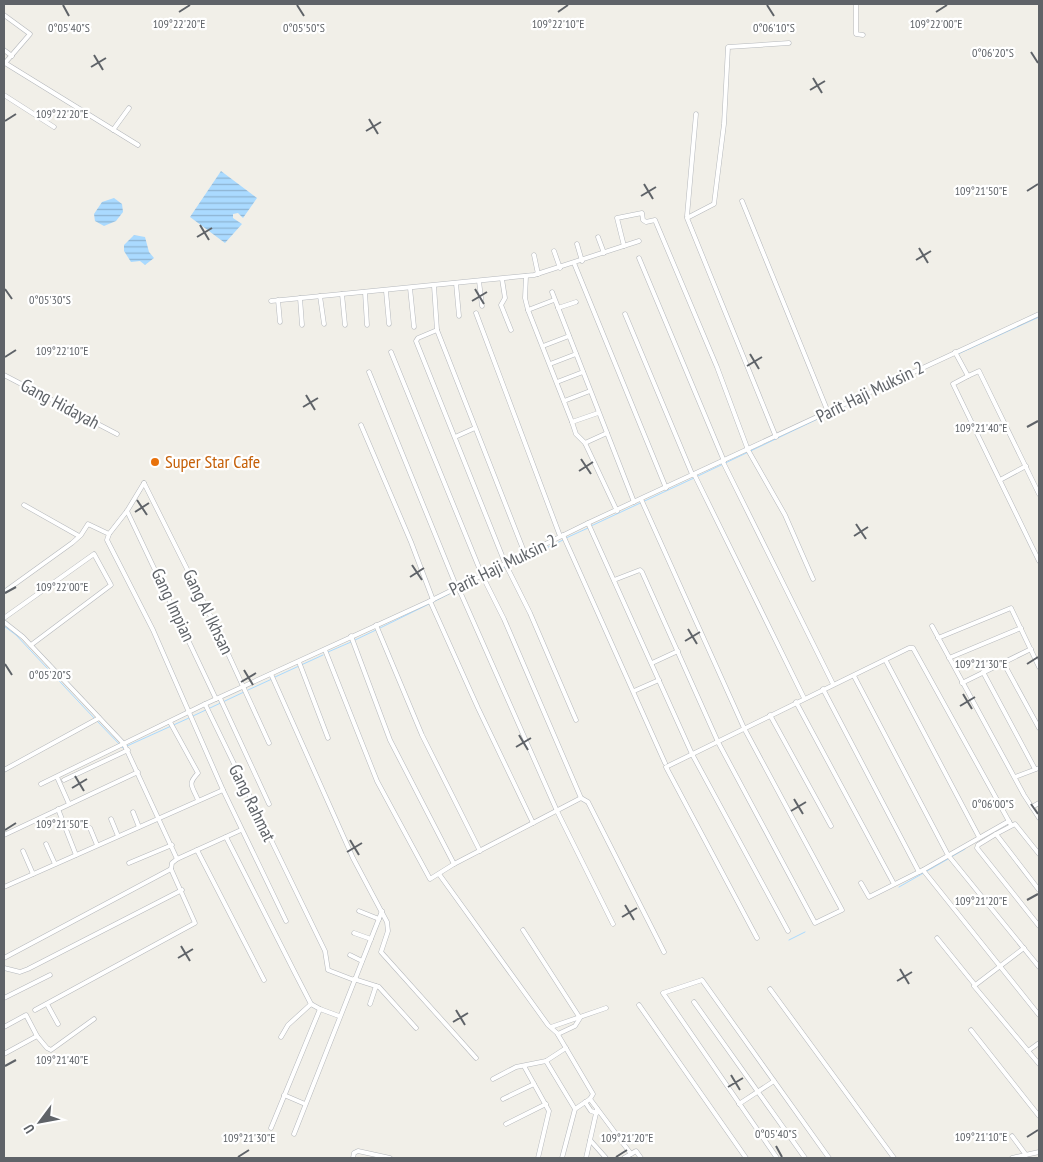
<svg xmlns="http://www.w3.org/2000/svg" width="1043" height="1162" viewBox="0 0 1043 1162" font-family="'PT Sans Narrow',sans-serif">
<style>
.water{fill:url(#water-rules)}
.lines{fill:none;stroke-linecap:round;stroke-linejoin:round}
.stream{stroke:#aadaff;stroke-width:1}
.street-casing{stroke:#b5b8bc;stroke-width:5}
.street{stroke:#fff;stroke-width:4}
.ticks{fill:none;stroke:#5f6368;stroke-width:2}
.food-dot{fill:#e8710a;stroke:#fff;stroke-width:2}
.labels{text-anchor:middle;stroke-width:4.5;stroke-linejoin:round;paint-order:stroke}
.street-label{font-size:18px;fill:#5f6368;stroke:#fff}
.food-label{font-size:18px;fill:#c56008;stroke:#fff;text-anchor:start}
.ticks-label{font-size:12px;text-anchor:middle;fill:#5f6368;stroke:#fff;stroke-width:4.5;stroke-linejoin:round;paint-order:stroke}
</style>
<defs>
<pattern id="water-rules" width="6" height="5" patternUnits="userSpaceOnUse" patternTransform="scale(1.25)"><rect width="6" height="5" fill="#aadaff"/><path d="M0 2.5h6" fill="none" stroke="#8eb4d2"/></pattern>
</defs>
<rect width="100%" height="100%" fill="#f1efe8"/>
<g class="water">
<polygon points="221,171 257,198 243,218 238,213 233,214 233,218 242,224 225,243 190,217"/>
<polygon points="114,198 122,204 123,212 116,221 104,226 95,221 94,214 102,202"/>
<polygon points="134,235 145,237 149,252 154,258 145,265 140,261 131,262 124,251 124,245"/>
</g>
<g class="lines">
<g class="stream">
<polyline points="958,354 1039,317"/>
<polyline points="698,476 866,396"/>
<polyline points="591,526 694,478"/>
<polyline points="566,538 588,528"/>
<polyline points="487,576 563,540"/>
<polyline points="433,602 457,590"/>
<polyline points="4,626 16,635 94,718"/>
<polyline points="380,628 429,604"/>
<polyline points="355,640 376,630"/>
<polyline points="328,652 351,642"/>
<polyline points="275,677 323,655"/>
<polyline points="248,690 272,679"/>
<polyline points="193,716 244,692"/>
<polyline points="97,721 123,748"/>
<polyline points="127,746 189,718"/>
<polyline points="951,857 965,849"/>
<polyline points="899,887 948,859"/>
<polyline points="789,940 805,932"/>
</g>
<g class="street-casing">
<g id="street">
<polyline points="856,4 856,34 863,35"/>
<polyline points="4,15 30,34 5,63 138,145"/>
<polyline points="4,50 12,56"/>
<polyline points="4,95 54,127"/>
<polyline points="113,130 129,108"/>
<polyline points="742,201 828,412"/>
<polyline points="687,216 696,114"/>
<polyline points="598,237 604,253"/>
<polyline points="577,244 582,261"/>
<polyline points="624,246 617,218 642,213 643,220 646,222 655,220 717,367 748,450 785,515 813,579"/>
<polyline points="554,251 560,268"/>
<polyline points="534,255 538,274"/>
<polyline points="639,258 724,461"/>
<polyline points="574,263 666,488"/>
<polyline points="526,276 525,298 528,310 572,422 576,434 585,443 617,511"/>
<polyline points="502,279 505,298 501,305 511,330"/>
<polyline points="479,281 482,306"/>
<polyline points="456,283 459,316"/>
<polyline points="434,286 437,330 525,554"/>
<polyline points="410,288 414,327"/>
<polyline points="386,291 389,324"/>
<polyline points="365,292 367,325"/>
<polyline points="552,292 634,502"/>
<polyline points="342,294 345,325"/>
<polyline points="320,296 324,324"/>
<polyline points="300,298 302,325"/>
<polyline points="278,300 280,322"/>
<polyline points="271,301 534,275 639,241"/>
<polyline points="558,308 576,302"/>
<polyline points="528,310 554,300"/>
<polyline points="476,313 560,536"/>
<polyline points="625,314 692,474 695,476 804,698"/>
<polyline points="437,330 418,338 416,341 505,563 530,613 576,720"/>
<polyline points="543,346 569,336"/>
<polyline points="391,352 482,575 504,619 581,798 588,802 664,952"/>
<polyline points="955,352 968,376 979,371 1039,494"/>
<polyline points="550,364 576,354"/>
<polyline points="369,372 457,588"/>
<polyline points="4,375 117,434"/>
<polyline points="968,376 953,384 1039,561"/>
<polyline points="557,382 583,372"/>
<polyline points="564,401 590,391"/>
<polyline points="572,422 598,413"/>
<polyline points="361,425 411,542 433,600"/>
<polyline points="455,437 475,428"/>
<polyline points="776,437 687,218 714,204 724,124 728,47 789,43"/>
<polyline points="585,443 607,433"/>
<polyline points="723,462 833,684"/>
<polyline points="1000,480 1026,466"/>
<polyline points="144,483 214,623 269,743"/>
<polyline points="24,505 79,536"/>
<polyline points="127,511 216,699"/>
<polyline points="588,523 692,754 788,931"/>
<polyline points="109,534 127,511 144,483"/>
<polyline points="563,535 665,763"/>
<polyline points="614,580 640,570 642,572 718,742 815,923 842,910 744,728 641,499"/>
<polyline points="458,587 557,811 613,924"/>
<polyline points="4,592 72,543 81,535 88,524 109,534 107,540 153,630 223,790 286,921"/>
<polyline points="430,601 478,708 533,823"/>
<polyline points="4,618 94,554 111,585 31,645"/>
<polyline points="4,622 23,637 124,744 177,859 241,830"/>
<polyline points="376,625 422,735 480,851"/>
<polyline points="932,626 1024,795 1039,818"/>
<polyline points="351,636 390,740 454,864"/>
<polyline points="938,638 1011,608 1039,667"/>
<polyline points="325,650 377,781 430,879 454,864 581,798"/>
<polyline points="949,658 1021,628"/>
<polyline points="886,661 979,837"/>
<polyline points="299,662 328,738"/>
<polyline points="1003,662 1039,728"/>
<polyline points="652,663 678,651"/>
<polyline points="983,672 1035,769"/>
<polyline points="271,674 353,858 387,922 388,931 381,952 476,1058"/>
<polyline points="854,676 948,855 1039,967"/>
<polyline points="962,683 1031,649"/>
<polyline points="823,689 919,872"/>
<polyline points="634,691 659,680"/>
<polyline points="220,698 269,804"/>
<polyline points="796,702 894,884"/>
<polyline points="205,704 325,951 328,970 354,980"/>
<polyline points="770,715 831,826"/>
<path d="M 170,722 L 198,773 C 187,785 192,785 198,800"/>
<polyline points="4,770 99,718"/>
<polyline points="57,777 69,804"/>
<polyline points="1015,777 1039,768"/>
<polyline points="64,780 128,750"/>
<polyline points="41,784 205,704 430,601 588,523 1039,314"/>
<polyline points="1032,807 1039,803"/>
<polyline points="58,809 76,855"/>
<polyline points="133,812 139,827"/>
<polyline points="111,819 118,836"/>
<polyline points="90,828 97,845"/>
<polyline points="996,834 978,845 977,848 1039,926"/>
<polyline points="4,835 138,772"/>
<polyline points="226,837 295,973 311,1004 320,1009"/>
<polyline points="46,844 55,864"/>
<polyline points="197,850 264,980"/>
<polyline points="23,851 33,874"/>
<polyline points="1039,854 1015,824 996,834 1039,890"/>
<polyline points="129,863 172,845"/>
<polyline points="923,870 1009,821"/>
<polyline points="439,874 548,1025 557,1033 593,1094 590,1099 631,1154 636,1151 641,1158"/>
<polyline points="861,883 869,897 923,870 1039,1015"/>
<polyline points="4,887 223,790"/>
<polyline points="359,911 379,919"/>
<polyline points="523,930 580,1018 575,1026 558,1034"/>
<polyline points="354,933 371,939"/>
<polyline points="757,938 666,767 909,648 913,648 1011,825"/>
<polyline points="937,938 975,985"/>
<polyline points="1024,948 974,986 1039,1064"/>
<polyline points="350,955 362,961"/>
<polyline points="4,958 171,869"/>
<polyline points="4,968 20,972 28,969 182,890"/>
<polyline points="354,979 379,987 416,1028"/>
<polyline points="770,989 894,1158"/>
<polyline points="4,998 50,975"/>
<polyline points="694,1002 805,1158"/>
<polyline points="47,1004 58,1024"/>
<polyline points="370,1004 376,986"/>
<polyline points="639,1005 746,1158"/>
<polyline points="35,1010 195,923 171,869 172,863 177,859"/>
<polyline points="4,1027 26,1015 37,1036 4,1054"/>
<polyline points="551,1027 606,1008"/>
<polyline points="971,1030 1039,1116"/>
<polyline points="37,1036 47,1048 51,1050 94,1019"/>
<polyline points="281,1037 288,1025 311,1004"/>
<polyline points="566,1048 546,1061 575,1109"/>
<polyline points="1028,1051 1039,1043"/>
<polyline points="493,1079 516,1067 546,1061"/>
<polyline points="534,1084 549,1111 538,1158"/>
<polyline points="284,1095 305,1104"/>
<polyline points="503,1099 534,1084 524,1066"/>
<polyline points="585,1102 591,1111 597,1113"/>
<polyline points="739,1104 774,1081"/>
<polyline points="506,1124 546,1104"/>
<polyline points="271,1128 320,1009 339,1016"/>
<polyline points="294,1134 382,911"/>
<polyline points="1012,1136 1026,1155"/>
<polyline points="590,1140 606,1158"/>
<polyline points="353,1158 354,1153 358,1151 390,1158"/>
<polyline points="562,1158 575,1109 590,1099"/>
<polyline points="586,1158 597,1109"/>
<polyline points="624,1158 631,1154"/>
<polyline points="777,1158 663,993 702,980 829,1158"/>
<polyline points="1012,1158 1039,1152"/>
</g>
</g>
<use href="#street" class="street"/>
</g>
<path class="ticks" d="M 63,5 L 69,16M 297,5 L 304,16M 767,5 L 774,16M 179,12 L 190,5M 558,12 L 568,5M 936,12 L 947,5M 1031,52 L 1038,63M 94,55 L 103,70M 91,67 L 106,58M 813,78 L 822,93M 810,90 L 825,81M 369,119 L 378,134M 5,121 L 16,114M 366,131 L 381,122M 644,184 L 653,199M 1027,191 L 1038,184M 641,196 L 656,187M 200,225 L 209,240M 197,237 L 212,228M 919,248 L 928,263M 916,260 L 931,251M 5,289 L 12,299M 475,289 L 484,304M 472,301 L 487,292M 750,354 L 759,369M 5,357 L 16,350M 747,366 L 762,357M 306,395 L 315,410M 303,407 L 318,398M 1027,427 L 1038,421M 581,459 L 591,474M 579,471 L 593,462M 137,500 L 147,515M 135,512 L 149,503M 856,524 L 866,539M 854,536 L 868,527M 412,565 L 422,580M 410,577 L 424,568M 5,593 L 16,587M 688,629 L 697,644M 685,641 L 700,632M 5,664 L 12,675M 1027,664 L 1038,657M 244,670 L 253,685M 241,682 L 256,673M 963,694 L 972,709M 960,706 L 975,697M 519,735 L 528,750M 516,747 L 531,738M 75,776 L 84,791M 72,788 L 87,779M 794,799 L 803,814M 1031,804 L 1038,814M 791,811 L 806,802M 5,830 L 16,823M 350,840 L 359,855M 347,852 L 362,843M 1027,900 L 1038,894M 625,905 L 634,920M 622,917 L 637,908M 181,946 L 190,961M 178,958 L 193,949M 900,969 L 909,984M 897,981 L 912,972M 456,1010 L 465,1025M 453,1022 L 468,1013M 5,1066 L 16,1060M 731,1075 L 740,1090M 728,1087 L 743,1078M 1027,1137 L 1038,1130M 776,1146 L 782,1157M 238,1157 L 249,1150M 616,1157 L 627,1150"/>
<circle class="food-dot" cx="155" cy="462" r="5"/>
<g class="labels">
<g class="street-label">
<text transform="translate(870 392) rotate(-26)" y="6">Parit Haji Muksin 2</text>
<text transform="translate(60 404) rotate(28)" y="6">Gang Hidayah</text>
<text transform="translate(503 565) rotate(-26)" y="6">Parit Haji Muksin 2</text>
<text transform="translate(173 605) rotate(65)" y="6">Gang Impian</text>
<text transform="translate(208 612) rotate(64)" y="6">Gang Al Ikhsan</text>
<text transform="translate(252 803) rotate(64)" y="6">Gang Rahmat</text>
</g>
<g class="food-label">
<text x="165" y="468">Super Star Cafe</text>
</g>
</g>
<g class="ticks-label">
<text x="936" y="28">109°22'00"E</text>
<text x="179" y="28">109°22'20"E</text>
<text x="558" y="28">109°22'10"E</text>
<text x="774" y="32">0°06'10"S</text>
<text x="69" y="32">0°05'40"S</text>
<text x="304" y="32">0°05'50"S</text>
<text x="993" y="57">0°06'20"S</text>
<text x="62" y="118">109°22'20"E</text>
<text x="981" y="195">109°21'50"E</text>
<text x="50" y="304">0°05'30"S</text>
<text x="62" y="355">109°22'10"E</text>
<text x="981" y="432">109°21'40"E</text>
<text x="62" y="591">109°22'00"E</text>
<text x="981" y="668">109°21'30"E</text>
<text x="50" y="679">0°05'20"S</text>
<text x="993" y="808">0°06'00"S</text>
<text x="62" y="828">109°21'50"E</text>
<text x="981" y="905">109°21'20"E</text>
<text x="62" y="1064">109°21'40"E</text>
<text x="776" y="1138">0°05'40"S</text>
<text x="981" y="1141">109°21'10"E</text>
<text x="249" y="1142">109°21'30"E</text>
<text x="627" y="1142">109°21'20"E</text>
</g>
<rect width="1043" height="1162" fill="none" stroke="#5f6368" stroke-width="10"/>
<g transform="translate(40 1122) rotate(238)" stroke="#ffffff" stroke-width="4" paint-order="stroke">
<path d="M0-4L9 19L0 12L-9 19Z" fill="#5f6368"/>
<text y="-8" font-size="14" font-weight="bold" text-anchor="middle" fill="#5f6368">U</text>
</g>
</svg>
